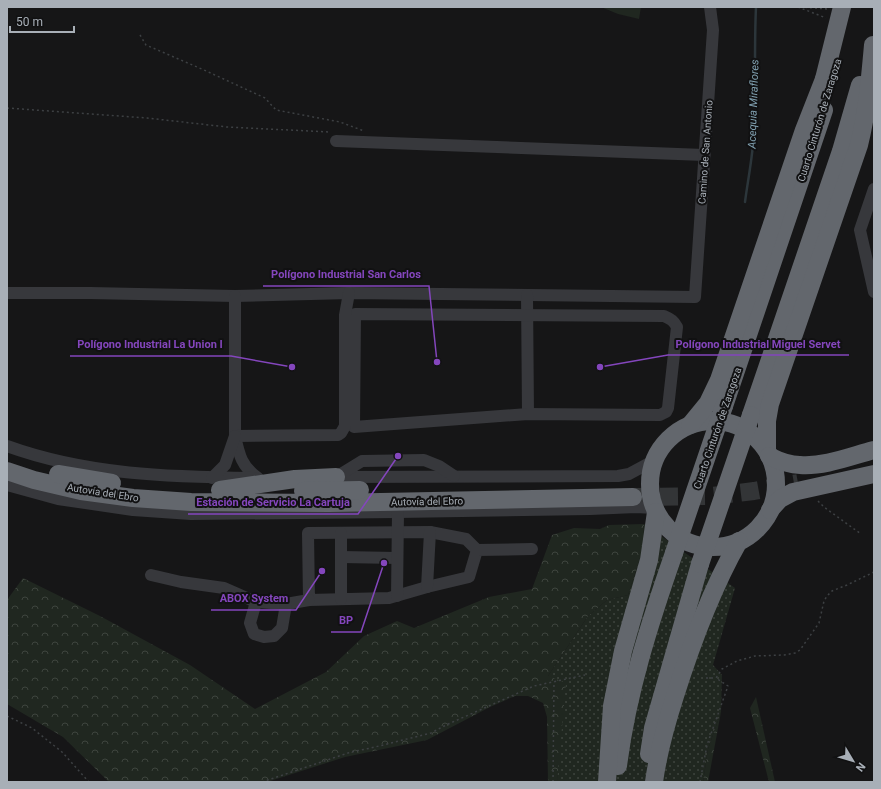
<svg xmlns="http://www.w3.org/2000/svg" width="881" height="789" viewBox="0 0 881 789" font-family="Roboto,sans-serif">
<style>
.grass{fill:url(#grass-dots)}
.forest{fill:url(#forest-crowns)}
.pitch{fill:#202720}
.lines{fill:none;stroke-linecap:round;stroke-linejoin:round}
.stream{stroke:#2c363b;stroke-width:2.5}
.highway-tunnel{stroke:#333537;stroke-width:18;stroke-dasharray:18 9;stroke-linecap:butt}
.path{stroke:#3d4043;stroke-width:1.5;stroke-dasharray:2 3;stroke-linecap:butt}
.minor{stroke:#37383c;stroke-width:12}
.highway{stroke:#63676d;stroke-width:18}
.highway-bridge{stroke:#63676d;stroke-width:18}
.labels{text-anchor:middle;stroke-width:4;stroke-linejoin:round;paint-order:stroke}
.street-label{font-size:10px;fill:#a8afb7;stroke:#111112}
.water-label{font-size:11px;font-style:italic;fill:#81a1b1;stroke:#111112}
.leader{fill:none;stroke:#8446bd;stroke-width:1.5}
.callout-dot{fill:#8446bd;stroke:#111112;stroke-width:1.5}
.callout-label{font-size:11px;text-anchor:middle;font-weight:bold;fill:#8446bd;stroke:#111112;stroke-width:4;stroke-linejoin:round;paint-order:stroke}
</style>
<defs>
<pattern id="grass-dots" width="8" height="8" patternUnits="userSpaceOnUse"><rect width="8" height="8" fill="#202720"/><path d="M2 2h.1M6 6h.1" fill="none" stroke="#3e443e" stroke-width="1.8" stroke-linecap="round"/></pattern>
<pattern id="forest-crowns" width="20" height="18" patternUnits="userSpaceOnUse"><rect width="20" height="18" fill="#202720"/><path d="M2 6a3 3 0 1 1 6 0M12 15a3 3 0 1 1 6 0" fill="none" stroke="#3e443e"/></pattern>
</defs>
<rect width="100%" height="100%" fill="#161617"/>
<polygon class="grass" points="644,524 735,588 713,665 722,675 721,712 708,749 703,782 557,782 558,759 548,676 588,616 607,600 628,595 642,552"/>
<g class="forest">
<polygon points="644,524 642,552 628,595 607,600 588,616 548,676 566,683 557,782 548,782 547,717 543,703 528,696 515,696 490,707 427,740 345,757 267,782 109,782 63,737 7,704 7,600 23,578 100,616 190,665 255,709 326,672 364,636 397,621 414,628 489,597 532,589 552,535 574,528 600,529 609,525"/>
<polygon points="756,697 775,782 769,782 750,708"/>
<polygon points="721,712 708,782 703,782 708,749"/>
</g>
<polygon class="pitch" points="601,7 641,7 639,19 618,14"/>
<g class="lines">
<path class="stream" d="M 745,202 C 748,179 753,155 754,132 C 756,90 754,49 756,7"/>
<polyline class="highway-tunnel" points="633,497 712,496 754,491 798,483"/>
<g class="path">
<polyline points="798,7 826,18"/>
<polyline points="800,7 828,9"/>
<polyline points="140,35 146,45 204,70 265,98 276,110 340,122 364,131"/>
<polyline points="7,108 147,118 227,127 330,132"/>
<polyline points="818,501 824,507 861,534"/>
<polyline points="706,678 716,678"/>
<polyline points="7,716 32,728 62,752 89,782"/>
<polyline points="262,782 351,752 371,748 431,733 446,725 534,686 585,675"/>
<polyline points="553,782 554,682"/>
<polyline points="700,782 707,745 728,686 716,678 722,669 737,661 755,656 784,655 795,653 800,650 819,623 824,601 827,596 832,591 847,585 874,572"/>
</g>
<g class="minor">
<polyline points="336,141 704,155"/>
<polyline points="874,189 860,230 874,292"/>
<polyline points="7,293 90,293 235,296 349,293 695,297 713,30 710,7"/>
<polyline points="527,295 528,414"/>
<path d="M 235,296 L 235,436 C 239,455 242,467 258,478"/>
<path d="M 355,314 L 664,316 C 671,319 674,321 677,327 L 668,408 L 666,412 L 660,415 L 528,414 L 354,427 Z"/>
<polyline points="235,436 338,435 341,433 345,426 345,315 349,293"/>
<path d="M 7,446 C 87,475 170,477 254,478"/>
<polyline points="336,477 618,476 629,474 655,460"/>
<polyline points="336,477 362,461 424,460 439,466 454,476"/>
<polyline points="212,478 225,465 235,436"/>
<polyline points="7,485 58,499 133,510 191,514 398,512 590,509 636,507 654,508"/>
<polyline points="477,550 469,577 427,587 389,598 309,600 308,533 430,532 466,539 477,550 532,549"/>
<polyline points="341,557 397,558"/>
<polyline points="151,575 181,582 224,588 256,602 286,604 309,600"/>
<polyline points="427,587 430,532"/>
<polyline points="397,596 398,512"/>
<polyline points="341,599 341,533"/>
<polyline points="256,602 250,623 254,634 264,637 274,636 282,628 286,604"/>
</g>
<g class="highway">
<polyline points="724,406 824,110"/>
<polyline points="751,415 841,151 860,85"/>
<circle cx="713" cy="484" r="63"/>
<polyline points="690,425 708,403 719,380 804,130 824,79"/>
<path d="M 767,451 L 767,421 L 770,404 L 859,145 C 867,113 870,79 873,45"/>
<path d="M 769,456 C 779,461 789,465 800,465 C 824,467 851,456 874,450"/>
<polyline points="7,471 34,480 81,491 133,498 191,502 329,503 633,497"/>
<polyline points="58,474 112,483"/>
<polyline points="220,490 295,479 336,477"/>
<polyline points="303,491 360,490"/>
<polyline points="770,510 780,499 793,492 874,474"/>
<polyline points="649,754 653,728 700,564"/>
<path d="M 618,766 C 627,693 650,622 674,553"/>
<polyline points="607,782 612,706 623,651 649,560 656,512"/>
<path d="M 654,782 C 658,753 666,724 675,696 C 692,642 711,590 739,541"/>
</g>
<g class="highway-bridge">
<polyline points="824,79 842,7"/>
<polyline points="674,553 724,406"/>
<polyline points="700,564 751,415"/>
</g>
</g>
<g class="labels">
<g class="street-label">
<text transform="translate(819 120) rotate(-73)" y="4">Cuarto Cinturón de Zaragoza</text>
<text transform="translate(705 152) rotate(-86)" y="4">Camino de San Antonio</text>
<text transform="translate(717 428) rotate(-71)" y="4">Cuarto Cinturón de Zaragoza</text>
<text transform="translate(103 492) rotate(9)" y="4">Autovía del Ebro</text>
<text transform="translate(427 501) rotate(-1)" y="4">Autovía del Ebro</text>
</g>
<g class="water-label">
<text transform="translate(753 104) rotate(-88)" y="4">Acequia Miraflores</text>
</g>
</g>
<path class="leader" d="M437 362L429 286H263M600 367L668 355H849M292 367L231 356H70M398 456L358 514H188M322 571L296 610H211M384 563L361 632H331"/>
<g class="callout-dot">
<circle cx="437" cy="362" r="4"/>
<circle cx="600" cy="367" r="4"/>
<circle cx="292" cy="367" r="4"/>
<circle cx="398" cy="456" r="4"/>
<circle cx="322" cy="571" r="4"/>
<circle cx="384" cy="563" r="4"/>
</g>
<g class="callout-label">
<text x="346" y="278">Polígono Industrial San Carlos</text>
<text x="758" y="348">Polígono Industrial Miguel Servet</text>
<text x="150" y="348">Polígono Industrial La Union I</text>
<text x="273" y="506">Estación de Servicio La Cartuja</text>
<text x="254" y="602">ABOX System</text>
<text x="346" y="624">BP</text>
</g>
<rect width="881" height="789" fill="none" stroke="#a8afb7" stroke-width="16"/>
<g transform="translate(853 761) rotate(128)" stroke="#111112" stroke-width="3" paint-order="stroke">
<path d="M0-3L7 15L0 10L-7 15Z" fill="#a8afb7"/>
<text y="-6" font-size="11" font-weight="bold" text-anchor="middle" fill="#a8afb7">N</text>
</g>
<path d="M10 26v6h64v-6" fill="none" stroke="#a8afb7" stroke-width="2"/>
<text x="16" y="26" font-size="12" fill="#a8afb7" stroke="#111112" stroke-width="3" paint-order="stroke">50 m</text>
</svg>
